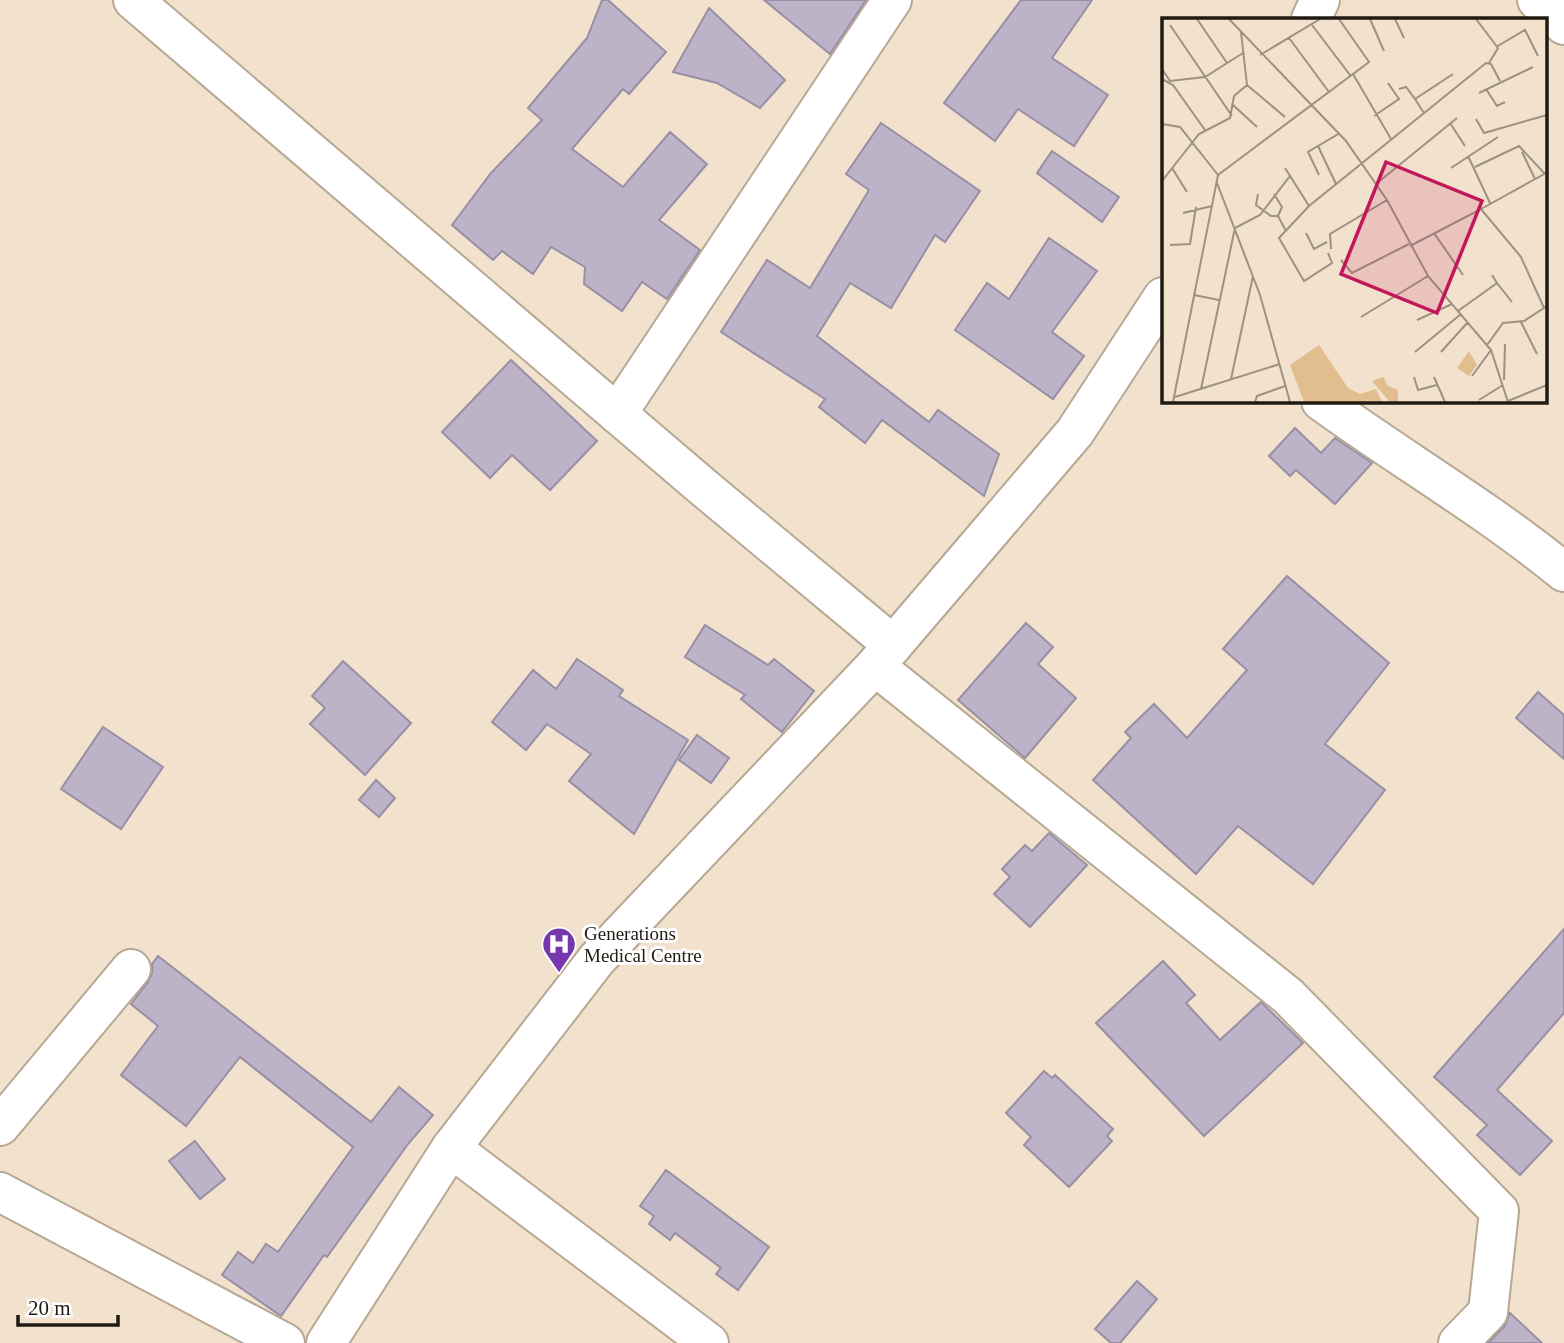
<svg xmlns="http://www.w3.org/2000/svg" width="1564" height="1343" viewBox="0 0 1564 1343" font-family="Georgia,serif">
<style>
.building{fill:#bcb3c9;stroke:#988fa4;stroke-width:2}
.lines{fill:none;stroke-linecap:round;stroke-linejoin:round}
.minor-casing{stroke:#b7a894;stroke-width:42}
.minor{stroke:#fff;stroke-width:38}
.labels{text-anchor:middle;stroke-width:6;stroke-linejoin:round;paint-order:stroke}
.poi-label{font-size:19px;fill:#1f1a12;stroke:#fff;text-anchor:start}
.inset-road{fill:none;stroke:#9d9182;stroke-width:2}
.view{fill:#c2185b;fill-opacity:0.15;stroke:#c2185b;stroke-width:3.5}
.inset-edge{fill:none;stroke:#1f1a12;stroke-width:3.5}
</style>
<rect width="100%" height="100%" fill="#f1e1cd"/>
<g class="building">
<polygon points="602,0 608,0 666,52 629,94 623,89 572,149 623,187 670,132 707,164 659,220 700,250 667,299 642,282 622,311 584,284 585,267 551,247 533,274 502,251 493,260 452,225 491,173 542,120 528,108 587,38"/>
<polygon points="764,0 866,0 830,54"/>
<polygon points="1021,0 1092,0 1052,58 1108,95 1074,146 1018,109 995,141 944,103"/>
<polygon points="709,8 785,80 760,108 717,83 673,72"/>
<polygon points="881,123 980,191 945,242 935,235 891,308 850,283 817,336 929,422 938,410 999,454 984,496 882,420 865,443 819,407 825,399 721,332 767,260 810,288 869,190 846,174"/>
<polygon points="1052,151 1119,197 1102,222 1037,173"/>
<polygon points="1049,238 1097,271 1052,332 1084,356 1053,399 955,330 987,283 1009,299"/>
<polygon points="511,360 597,441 550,490 512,455 490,478 442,432"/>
<polygon points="1295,428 1321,453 1335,438 1372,463 1335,504 1296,470 1290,476 1269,456"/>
<polygon points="1287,576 1389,663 1325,744 1385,790 1313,884 1238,826 1196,874 1093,780 1131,738 1125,732 1154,704 1187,738 1247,670 1223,649"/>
<polygon points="1026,623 1053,647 1038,664 1076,698 1025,758 958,700"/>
<polygon points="705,625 768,665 774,659 814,691 782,732 741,699 745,695 685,657"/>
<polygon points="577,659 623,690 619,696 688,740 634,834 569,781 591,754 547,724 526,750 492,722 533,670 556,689"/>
<polygon points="343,661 411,723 365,775 310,724 325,708 312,696"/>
<polygon points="1538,692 1564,715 1564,759 1516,718"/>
<polygon points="103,727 163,767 121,829 61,789"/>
<polygon points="697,735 729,758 711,783 679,760"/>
<polygon points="376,780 395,798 379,817 359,800"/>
<polygon points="1049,833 1087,865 1030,927 994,894 1010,877 1002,869 1025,845 1032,851"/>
<polygon points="1564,929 1564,1013 1497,1090 1552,1141 1520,1175 1477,1135 1487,1125 1434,1077"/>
<polygon points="158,956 371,1122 399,1087 433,1115 408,1144 327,1257 324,1255 281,1316 222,1275 238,1252 253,1263 266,1244 278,1252 353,1147 240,1057 186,1126 121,1075 158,1026 131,1004 148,982 152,973 152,964"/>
<polygon points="1163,961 1195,995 1186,1003 1220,1040 1261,1002 1303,1043 1204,1136 1096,1023"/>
<polygon points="1044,1071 1052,1078 1055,1075 1113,1129 1107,1136 1112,1141 1069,1187 1024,1145 1031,1137 1006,1113"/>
<polygon points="195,1141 225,1179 200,1199 169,1161"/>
<polygon points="666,1170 769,1247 738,1290 716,1274 721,1268 675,1233 670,1240 649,1224 654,1216 640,1206"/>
<polygon points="1137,1281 1157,1299 1120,1343 1111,1343 1095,1329"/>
<polygon points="1510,1313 1542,1343 1488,1343 1504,1327"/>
</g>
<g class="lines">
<g class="minor-casing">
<g id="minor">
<polyline points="133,0 703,487 893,645"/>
<polyline points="1537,0 1564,25"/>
<polyline points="1311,19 1320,0"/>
<path d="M 1321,401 C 1401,459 1487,509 1564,572"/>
<polyline points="617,414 892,0"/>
<polyline points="875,666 1288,996 1499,1211 1488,1312 1458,1343"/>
<polyline points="0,1126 131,969"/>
<polyline points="451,1148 709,1343"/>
<polyline points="0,1192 285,1343"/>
<polyline points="326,1343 451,1148 597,959 875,666 982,541 1075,432 1163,297"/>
</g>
</g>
<use href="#minor" class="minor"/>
</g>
<defs>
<g id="hospital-pin" transform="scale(1.75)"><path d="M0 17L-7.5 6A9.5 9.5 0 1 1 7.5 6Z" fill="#7738ad" stroke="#fff"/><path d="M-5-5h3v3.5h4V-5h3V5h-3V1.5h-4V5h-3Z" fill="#fff"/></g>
</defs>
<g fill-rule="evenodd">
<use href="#hospital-pin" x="559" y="944"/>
</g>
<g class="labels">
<g class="poi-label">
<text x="584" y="940">Generations<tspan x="584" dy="22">Medical Centre</tspan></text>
</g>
</g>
<g transform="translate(1162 18)">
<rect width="385" height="385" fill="#f1e1cd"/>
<path d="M 157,327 L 186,370 L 198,376 L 214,371 L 220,384 L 142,384 L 128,347 ZM 307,333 L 315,347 L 307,358 L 295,350 ZM 221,359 L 226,368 L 236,372 L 236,384 L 228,384 L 210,363 Z" fill="#e2be8f"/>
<path class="inset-road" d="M 35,1 L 65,45M 67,1 L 184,123 L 225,182 L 266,258 L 329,332 L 346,384M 208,1 L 222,33M 233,1 L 242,20M 314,1 L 336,30 L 327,45M 8,7 L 70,98M 150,7 L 188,57M 127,20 L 167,74M 334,29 L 363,12 L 376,38M 98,37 L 158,1M 0,51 L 8,63 L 43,59 L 81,35M 191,56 L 229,121M 0,61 L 11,67 L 43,112M 85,67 L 123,99M 237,71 L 244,69 L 253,81 L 251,78M 324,71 L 335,88 L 343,84M 317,75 L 371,49M 71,87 L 95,109M 262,95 L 253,81 L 291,56M 212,98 L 237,81 L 226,65M 314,101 L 322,115 L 385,97M 288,105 L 303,128M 0,106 L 18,109 L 56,157M 156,128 L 174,166M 360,134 L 373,161M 306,138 L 328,185M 313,149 L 357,128 L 383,156M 10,150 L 25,174M 123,150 L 147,188M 289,150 L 336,119M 157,157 L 146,134 L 178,115M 0,163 L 37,116 L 68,100 L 72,78 L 85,67 L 79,14M 55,165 L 98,277 L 128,384M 214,166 L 295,100M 96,176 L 94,187 L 109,198 L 116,198M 112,176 L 120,189 L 116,198 L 124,213M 319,191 L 384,155M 21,195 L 50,188M 144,215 L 152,231 L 165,224M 272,215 L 301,257M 8,227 L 28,226 L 34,189M 248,228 L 319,191 L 359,239 L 382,290M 169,231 L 168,216 L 225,182M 166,235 L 170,245 L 142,263 L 117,220 L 147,188 L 324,45 L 329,46 L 338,63M 179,242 L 190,255 L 247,226M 335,265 L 350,284M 32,277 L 57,282M 296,293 L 335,265 L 330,257M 199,299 L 266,258M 255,302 L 290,286M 359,304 L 375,336M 325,327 L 341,305 L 362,303 L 385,288M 253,334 L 299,296M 279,334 L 306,304M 310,358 L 329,332M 252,359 L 256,372 L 275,367M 272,359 L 283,384M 69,361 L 91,258M 342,362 L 343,326M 39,371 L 73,210 L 98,197 L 128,158M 13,379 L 118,346M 317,382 L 341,367M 346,383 L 385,367M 11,384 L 56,157 L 207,44 L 177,1M 93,384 L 95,378 L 123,368"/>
<path class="view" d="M 224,144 L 320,183 L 275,295 L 179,256 Z"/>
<rect width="385" height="385" class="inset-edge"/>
</g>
<path d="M18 1315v10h100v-10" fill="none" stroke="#1f1a12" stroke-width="3.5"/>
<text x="28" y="1315" font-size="21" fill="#1f1a12" stroke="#ffffff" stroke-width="5" paint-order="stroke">20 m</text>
</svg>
